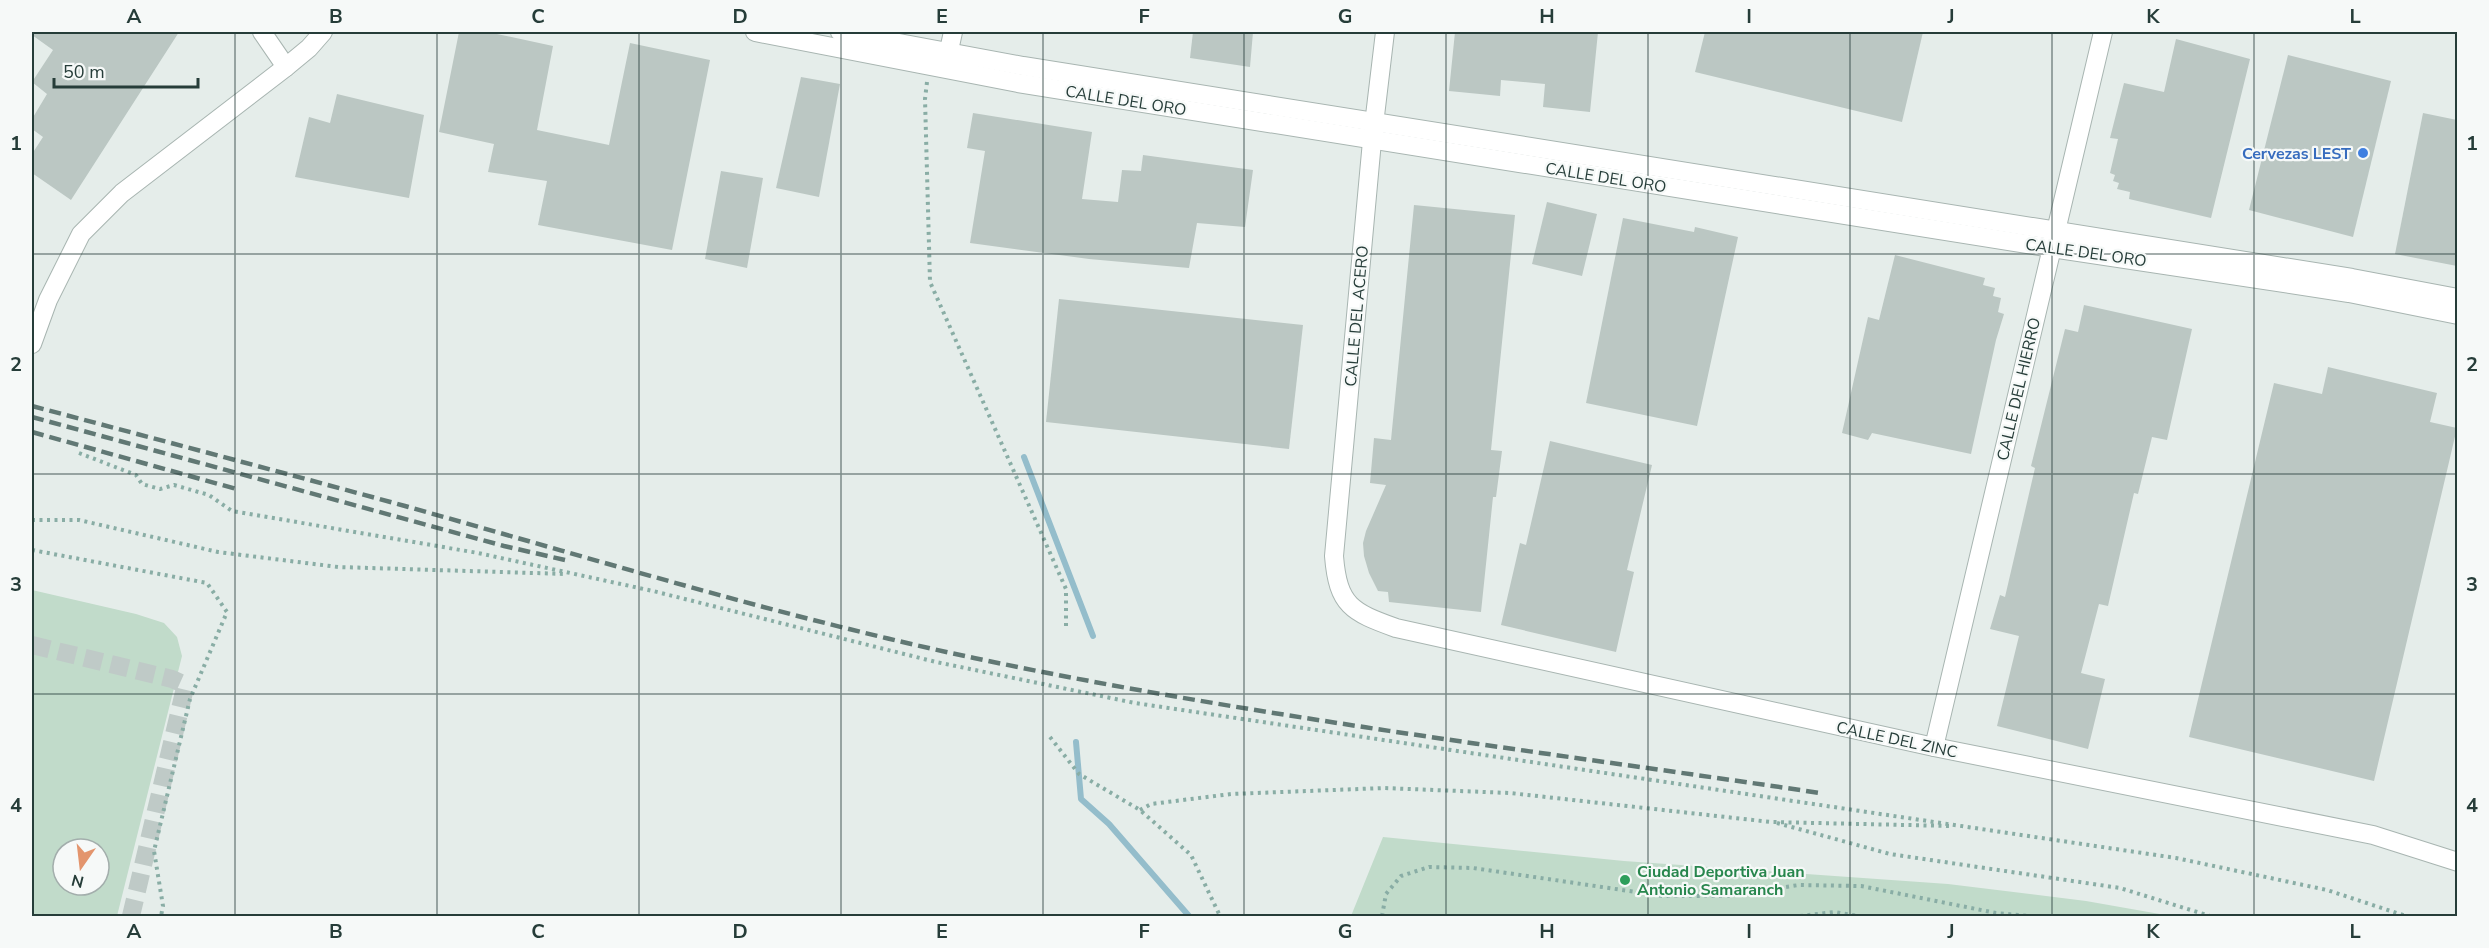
<svg xmlns="http://www.w3.org/2000/svg" width="2489" height="948" viewBox="0 0 2489 948" font-family="'Nunito Sans',sans-serif">
<style>
.green{fill:#c1dbca;fill-rule:evenodd}
.lines{fill:none;stroke-linecap:round;stroke-linejoin:round}
.stream{stroke:#94bdcb;stroke-width:6}
.building{fill:#bbc7c3}
.minor-tunnel{stroke:#bfcac7;stroke-width:18;stroke-dasharray:18 9;stroke-linecap:butt}
.minor-casing{stroke:#a8b5b1;stroke-width:20}
.path{stroke:#89ada5;stroke-width:4;stroke-dasharray:3 4.5;stroke-linecap:butt}
.minor{stroke:#fff;stroke-width:18}
.rail{stroke:#617874;stroke-width:4.5;stroke-dasharray:12 6;stroke-linecap:butt}
.grid{fill:none;stroke:#263d39;stroke-width:1.5;stroke-opacity:0.55}
.shop-dot{fill:#3f7fe0;stroke:#f6f9f8;stroke-width:2}
.leisure-dot{fill:#2e9e5b;stroke:#f6f9f8;stroke-width:2}
.labels{text-anchor:middle;stroke-width:4.5;stroke-linejoin:round;paint-order:stroke}
.street-label{font-size:16px;fill:#263d39;stroke:#f6f9f8}
.shop-label{font-size:16px;font-weight:bold;fill:#366cbe;stroke:#f6f9f8;text-anchor:end}
.leisure-label{font-size:16px;font-weight:bold;fill:#27864d;stroke:#f6f9f8;text-anchor:start}
.neatline{fill:none;stroke:#263d39;stroke-width:2}
.grid-label{font-size:20px;text-anchor:middle;font-weight:bold;fill:#263d39}
</style>
<rect width="100%" height="100%" fill="#e5edea"/>
<g class="green">
<path d="M 32,590 L 136,614 L 164,623 L 177,637 L 182,656 L 117,916 L 32,916 ZM 63,849 L 99,849 L 99,885 L 63,885 Z"/>
<polygon points="1383,837 1624,861 1948,884 2086,901 2171,916 1351,916"/>
</g>
<g class="lines">
<g class="stream">
<polyline points="1024,457 1093,636"/>
<polyline points="1076,742 1081,799 1109,824 1189,916"/>
</g>
</g>
<g class="building">
<polygon points="32,32 179,32 71,200 32,173 32,154 43,137 32,129 32,119 47,94 32,82 53,50 32,35"/>
<polygon points="459,32 497,32 497,34 553,46 537,130 609,145 630,43 710,60 672,250 538,225 547,181 488,172 494,144 439,132"/>
<polygon points="1193,32 1253,32 1250,67 1190,58"/>
<polygon points="1455,32 1598,32 1590,112 1543,107 1545,84 1501,80 1500,96 1449,91"/>
<polygon points="1705,32 1923,32 1902,122 1695,72"/>
<polygon points="2176,39 2250,59 2211,218 2129,199 2130,192 2117,189 2119,183 2113,181 2115,175 2110,173 2118,139 2110,138 2124,83 2164,92"/>
<polygon points="2288,55 2391,81 2353,237 2249,210"/>
<polygon points="801,77 840,84 819,197 776,188"/>
<polygon points="337,94 424,115 409,198 295,177 309,117 330,123"/>
<polygon points="973,113 1092,132 1082,199 1118,202 1122,170 1141,171 1143,155 1253,170 1245,227 1197,223 1189,268 1089,259 970,243 985,151 967,148"/>
<polygon points="2423,113 2457,120 2457,266 2395,254"/>
<polygon points="721,171 763,178 747,268 705,259"/>
<polygon points="1547,202 1597,214 1582,276 1532,264"/>
<polygon points="1414,205 1515,215 1491,450 1502,451 1496,497 1493,497 1481,612 1389,602 1388,592 1378,591 1369,573 1364,556 1363,543 1366,531 1386,485 1370,483 1374,438 1391,440"/>
<polygon points="1623,218 1694,232 1695,227 1738,237 1697,426 1586,403"/>
<polygon points="1895,255 1985,278 1983,285 1995,288 1993,296 2001,298 1998,312 2004,314 1996,340 1971,454 1872,433 1868,440 1842,433 1868,317 1879,320"/>
<polygon points="1059,299 1303,325 1289,449 1046,422"/>
<polygon points="2084,305 2192,329 2167,440 2152,437 2138,494 2134,493 2108,606 2099,604 2081,673 2105,679 2088,749 1997,726 2019,636 1990,629 2000,595 2005,597 2035,468 2031,466 2065,329 2078,332"/>
<polygon points="2328,367 2437,393 2430,422 2457,428 2374,781 2189,737 2274,383 2322,394"/>
<polygon points="1550,441 1652,465 1627,570 1634,572 1616,652 1501,625 1520,543 1526,545"/>
</g>
<g class="lines">
<polyline class="minor-tunnel" points="32,645 172,679 181,683 185,688 131,916"/>
<g class="minor-casing">
<g id="minor">
<polyline points="262,32 286,67"/>
<polyline points="755,32 1018,83 2052,248 2349,293 2458,315"/>
<polyline points="840,32 1023,66 2352,278 2458,298"/>
<path d="M 1385,32 L 1372,141 L 1334,556 C 1338,606 1352,612 1396,628 L 1934,747 L 2373,835 L 2458,862"/>
<polyline points="946,64 953,32"/>
<polyline points="32,344 48,300 81,234 122,193 286,67 309,48 323,32"/>
<polyline points="1934,747 2103,32"/>
</g>
</g>
<g class="path">
<polyline points="927,82 925,99 930,282 1066,589 1066,630"/>
<polyline points="79,453 136,475 142,484 160,489 174,485 209,495 232,511 478,553 653,591 936,662 1135,703 2176,858 2327,890 2406,916"/>
<polyline points="32,520 79,520 218,552 338,567 566,574"/>
<polyline points="32,550 207,583 227,612 190,699 154,851 163,906 161,916"/>
<polyline points="1050,737 1079,774 1140,810 1191,855 1220,916"/>
<polyline points="1140,810 1151,804 1231,794 1384,788 1510,793 1771,822 1951,826"/>
<polyline points="1777,823 1890,854 2120,888 2210,916"/>
<polyline points="1382,916 1386,894 1401,876 1429,867 1473,868 1663,896 1726,896 1799,885 1861,886 1996,913 2029,916"/>
<polyline points="1800,916 1835,912 1858,916"/>
</g>
<use href="#minor" class="minor"/>
<g class="rail">
<path d="M 32,406 C 156,439 281,472 405,506 C 594,559 782,617 974,658 C 1253,717 1538,751 1820,793"/>
<polyline points="32,417 504,546 565,560"/>
<polyline points="32,432 240,490"/>
</g>
</g>
<path class="grid" d="M 235,32 L 235,916M 437,32 L 437,916M 639,32 L 639,916M 841,32 L 841,916M 1043,32 L 1043,916M 1244,32 L 1244,916M 1446,32 L 1446,916M 1648,32 L 1648,916M 1850,32 L 1850,916M 2052,32 L 2052,916M 2254,32 L 2254,916M 32,254 L 2458,254M 32,474 L 2458,474M 32,694 L 2458,694"/>
<circle class="shop-dot" cx="2363" cy="153" r="6"/>
<circle class="leisure-dot" cx="1625" cy="880" r="6"/>
<g class="labels">
<g class="street-label">
<text transform="translate(1126 100) rotate(9)" y="6">CALLE DEL ORO</text>
<text transform="translate(1606 177) rotate(9)" y="6">CALLE DEL ORO</text>
<text transform="translate(2086 252) rotate(8)" y="6">CALLE DEL ORO</text>
<text transform="translate(1356 316) rotate(-85)" y="6">CALLE DEL ACERO</text>
<text transform="translate(2018 389) rotate(-77)" y="6">CALLE DEL HIERRO</text>
<text transform="translate(1897 739) rotate(12)" y="6">CALLE DEL ZINC</text>
</g>
<g class="shop-label">
<text x="2351" y="159">Cervezas LEST</text>
</g>
<g class="leisure-label">
<text x="1637" y="877">Ciudad Deportiva Juan<tspan x="1637" dy="18">Antonio Samaranch</tspan></text>
</g>
</g>
<rect width="2489" height="948" fill="none" stroke="#f6f9f8" stroke-width="66"/>
<g transform="translate(81 867) rotate(194)"><circle r="28" fill="#f6f9f8" stroke="#a3aeac" stroke-width="1.5"/>
<path d="M0-4.5L10 22L0 15L-10 22Z" fill="#e3956d"/>
<text y="-9" font-size="16" font-weight="bold" text-anchor="middle" fill="#263d39">N</text>
</g>
<path d="M54 78v9h144v-9" fill="none" stroke="#263d39" stroke-width="3"/>
<text x="63" y="78" font-size="18" fill="#263d39" stroke="#f6f9f8" stroke-width="4.5" paint-order="stroke">50 m</text>
<rect x="33" y="33" width="2423" height="882" class="neatline"/>
<g class="grid-label">
<text x="134" y="23">A</text>
<text x="336" y="23">B</text>
<text x="538" y="23">C</text>
<text x="740" y="23">D</text>
<text x="942" y="23">E</text>
<text x="1144" y="23">F</text>
<text x="1345" y="23">G</text>
<text x="1547" y="23">H</text>
<text x="1749" y="23">I</text>
<text x="1951" y="23">J</text>
<text x="2153" y="23">K</text>
<text x="2355" y="23">L</text>
<text x="16" y="150">1</text>
<text x="2472" y="150">1</text>
<text x="16" y="371">2</text>
<text x="2472" y="371">2</text>
<text x="16" y="591">3</text>
<text x="2472" y="591">3</text>
<text x="16" y="812">4</text>
<text x="2472" y="812">4</text>
<text x="134" y="938">A</text>
<text x="336" y="938">B</text>
<text x="538" y="938">C</text>
<text x="740" y="938">D</text>
<text x="942" y="938">E</text>
<text x="1144" y="938">F</text>
<text x="1345" y="938">G</text>
<text x="1547" y="938">H</text>
<text x="1749" y="938">I</text>
<text x="1951" y="938">J</text>
<text x="2153" y="938">K</text>
<text x="2355" y="938">L</text>
</g>
</svg>
